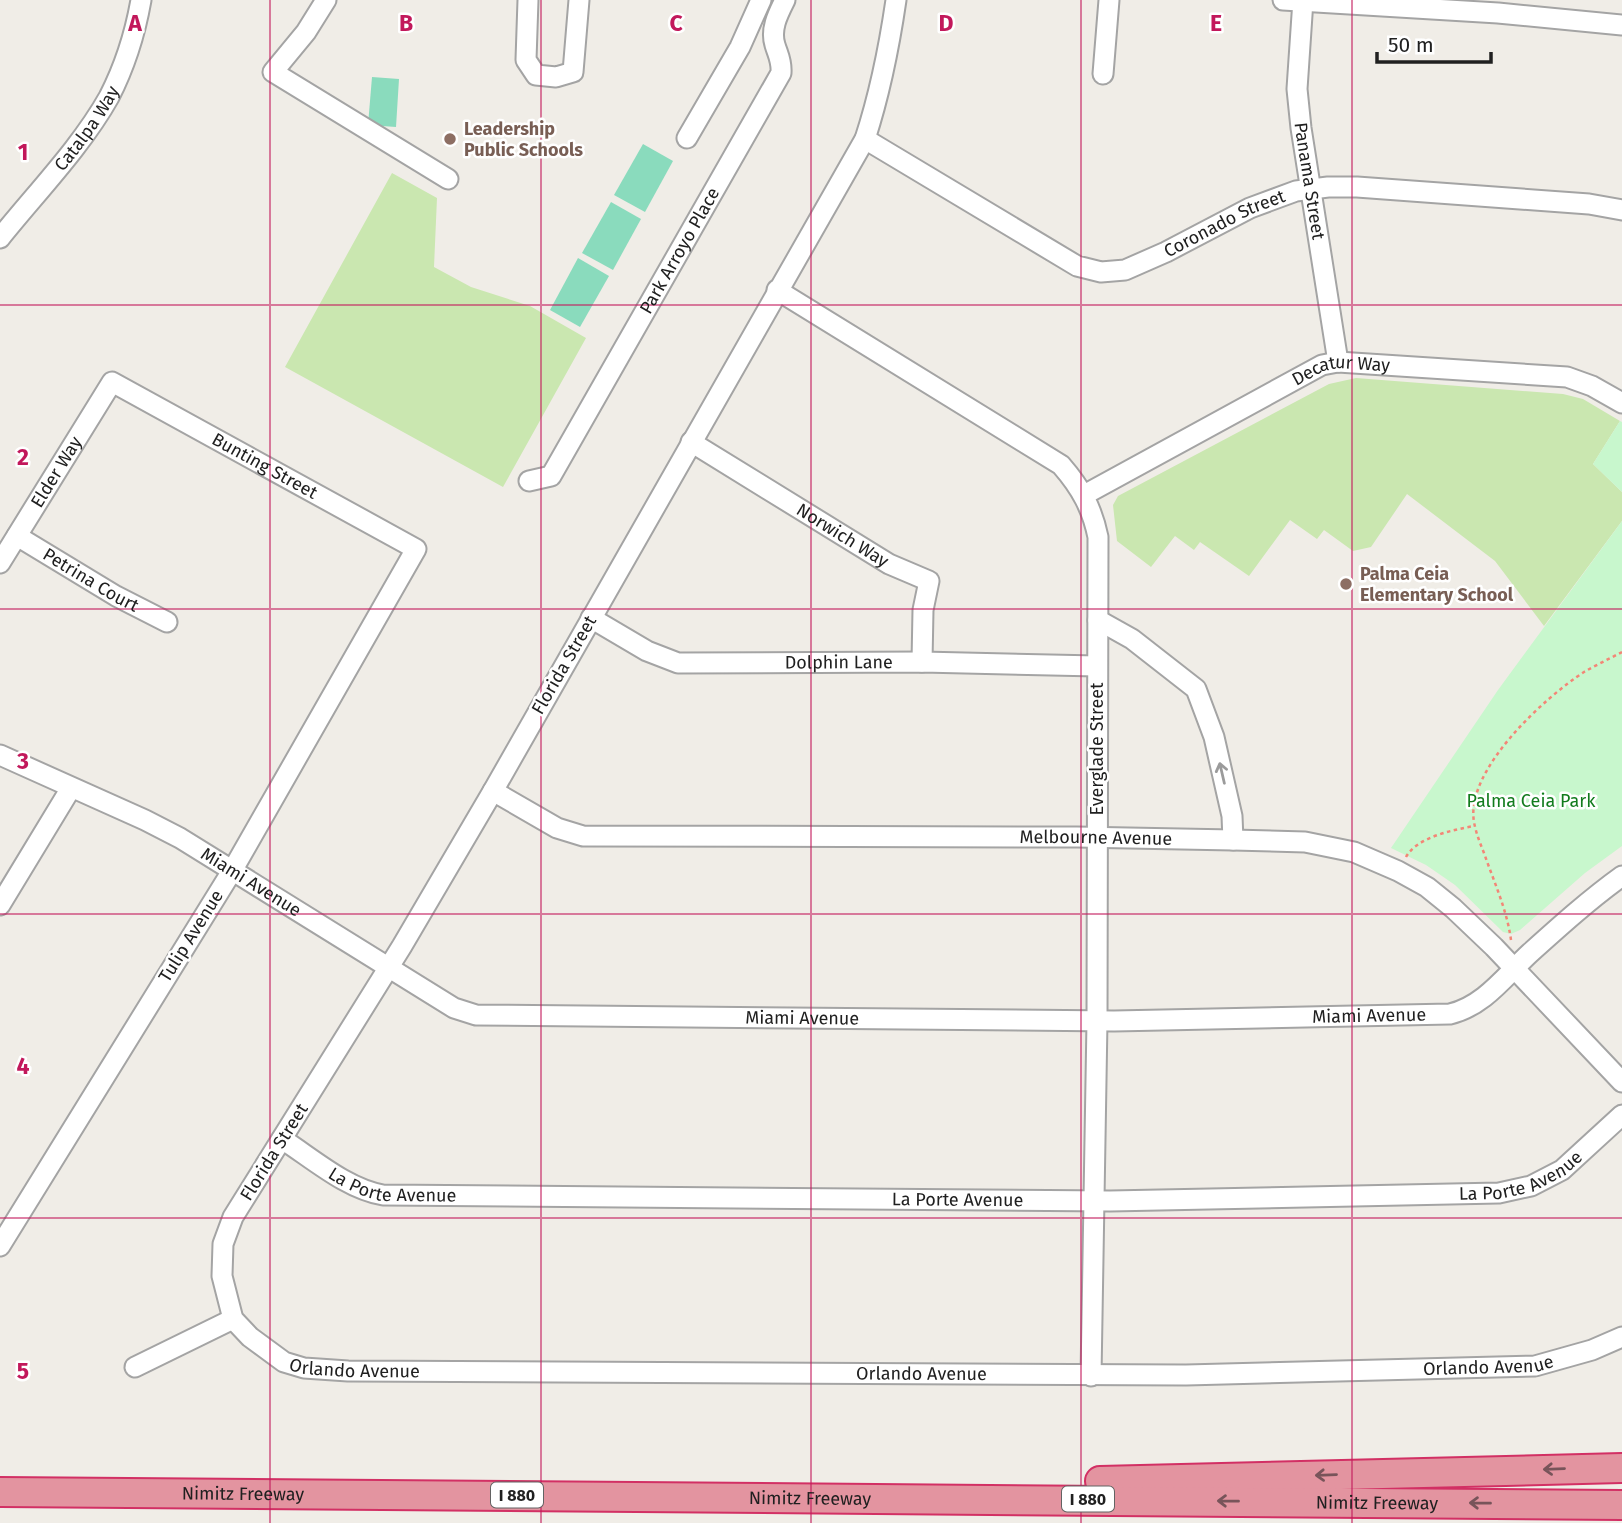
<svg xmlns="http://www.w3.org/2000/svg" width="1622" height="1523" viewBox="0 0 1622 1523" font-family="'Fira Sans',sans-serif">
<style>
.grass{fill:#cae7b0}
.park{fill:#c8f7cd}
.pitch{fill:#8adbbd}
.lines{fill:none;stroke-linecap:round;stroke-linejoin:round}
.minor-casing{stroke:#a4a4a4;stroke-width:23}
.highway-casing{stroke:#d23064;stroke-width:32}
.path{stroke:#f38676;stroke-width:2.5;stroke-dasharray:3.5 3.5;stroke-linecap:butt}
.minor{stroke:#fff;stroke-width:19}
.highway{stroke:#e394a0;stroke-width:28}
.oneway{stroke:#9b9b9b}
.oneway2{stroke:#78545a}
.grid{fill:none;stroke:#c2185b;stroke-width:2;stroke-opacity:0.55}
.education-dot{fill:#8d6e63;stroke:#fff;stroke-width:2.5}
.labels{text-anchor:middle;stroke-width:5;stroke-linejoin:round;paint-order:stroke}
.shield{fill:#fff;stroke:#636363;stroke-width:2}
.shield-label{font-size:16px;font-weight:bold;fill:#202020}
.street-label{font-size:18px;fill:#202020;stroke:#fff}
.education-label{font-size:18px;font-weight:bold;fill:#785e54;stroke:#fff;text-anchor:start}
.park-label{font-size:18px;fill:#127b1d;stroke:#fff}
.grid-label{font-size:23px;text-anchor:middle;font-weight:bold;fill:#c2185b;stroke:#fff;stroke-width:5;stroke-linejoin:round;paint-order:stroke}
</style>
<rect width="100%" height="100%" fill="#f0ede7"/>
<g class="grass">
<polygon points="392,173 437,198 434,267 471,287 530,306 586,338 503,487 285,367"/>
<polygon points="1356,378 1563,394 1583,399 1620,421 1593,464 1622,492 1622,521 1544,626 1495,561 1407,494 1371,547 1353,551 1324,530 1317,539 1290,520 1249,576 1200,542 1194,550 1175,536 1151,567 1117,541 1113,505 1118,496 1329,384"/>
</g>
<g class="park">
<polygon points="1620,421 1622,422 1622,492 1593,464"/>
<polygon points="1622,521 1622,846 1585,873 1520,930 1511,934 1503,932 1455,885 1426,865 1391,848 1498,690"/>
</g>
<g class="pitch">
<polygon points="372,77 399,79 396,127 368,125"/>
<polygon points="643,144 673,161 645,212 614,195"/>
<polygon points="611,202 641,219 613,270 582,253"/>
<polygon points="578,258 609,276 580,327 550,310"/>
</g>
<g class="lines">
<g class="minor-casing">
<g id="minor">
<polyline points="326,0 306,32 273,72 448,179"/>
<polyline points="528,0 526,60 536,75 556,77 573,72 579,0"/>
<path id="s1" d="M 896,0 C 889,48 880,93 865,139 L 493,791 L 402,946 L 233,1217 L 223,1244 L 222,1276 L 233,1319 L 250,1337 L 284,1362 L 304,1368 L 348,1371 L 1186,1375 L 1535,1366 L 1592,1350 L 1622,1337"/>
<polyline points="1283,0 1498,13 1622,25"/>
<path id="s2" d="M 1303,0 L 1297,89 L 1301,128 L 1338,362"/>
<polyline points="1103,74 1109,0"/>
<polyline points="687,138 740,47 761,0"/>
<path id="s3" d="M 865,139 L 1077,266 L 1101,272 L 1125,270 L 1166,252 L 1250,208 L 1296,191 L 1328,187 L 1357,187 L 1589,204 L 1622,210"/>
<path id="s4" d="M 0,238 C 36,193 81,147 109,97 C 125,66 135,34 141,0"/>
<path d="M 777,290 L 1061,465 C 1081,488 1092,508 1098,537 L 1097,1021 L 1091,1376"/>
<path id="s5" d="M 691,442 L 889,564 L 929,581 L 923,610 L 922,662"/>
<path id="s6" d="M 529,481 L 551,476 L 781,73 C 782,61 778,55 775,45 C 770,29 778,14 785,0"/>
<path id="s7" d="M 1084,495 L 1322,365 L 1338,362 L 1567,377 L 1592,386 L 1622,403"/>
<path id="s8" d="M 17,536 L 116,596 L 167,622"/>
<path id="s9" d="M 0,563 L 112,382 L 416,549 L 232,871 L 0,1246"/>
<path id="s10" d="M 591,618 L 647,651 L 678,663 L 922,662 L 1097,666"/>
<polyline points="1098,620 1132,639 1196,689 1214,737 1232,816 1233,840"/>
<path id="s11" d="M 0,755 L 145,820 L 180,838 L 454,1008 L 476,1015 L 1114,1021 L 1450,1014 C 1484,1006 1505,976 1530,953 C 1560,926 1590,899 1622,876"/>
<path id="s12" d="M 493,791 L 557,828 L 583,836 L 1077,837 L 1233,840 L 1305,842 L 1354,852 L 1398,871 L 1427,887 L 1453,908 L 1494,947 L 1622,1082"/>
<polyline points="0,905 71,788"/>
<path id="s13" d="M 282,1139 C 313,1159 347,1189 383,1195 L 1110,1201 L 1499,1193 L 1531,1186 L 1562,1170 L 1622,1115"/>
<polyline points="135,1367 233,1319"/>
</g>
</g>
<g class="highway-casing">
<g id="highway">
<polyline points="1100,1481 1622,1468"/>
<path id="s14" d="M 0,1492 L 1622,1505"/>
</g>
</g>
<g class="path">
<path d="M 1406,857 C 1417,837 1453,830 1474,826"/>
<path d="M 1511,940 C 1507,910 1494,882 1484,853 C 1480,843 1476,833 1474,822 C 1465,770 1544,698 1584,672 C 1596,665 1609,659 1622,652"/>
</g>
<use href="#minor" class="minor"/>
<use href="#highway" class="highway"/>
</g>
<defs><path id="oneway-shaft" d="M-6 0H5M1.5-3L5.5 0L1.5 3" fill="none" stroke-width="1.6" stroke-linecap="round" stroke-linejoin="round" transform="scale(1.75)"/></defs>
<use class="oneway" href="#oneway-shaft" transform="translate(1222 773) rotate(-103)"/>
<g class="oneway2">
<use href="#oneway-shaft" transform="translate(1554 1469) rotate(178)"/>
<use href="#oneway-shaft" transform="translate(1326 1475) rotate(178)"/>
<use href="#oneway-shaft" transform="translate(1228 1501) rotate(-179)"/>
<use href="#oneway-shaft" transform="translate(1480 1503) rotate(-179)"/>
</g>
<path class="grid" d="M 270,0 L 270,1523M 541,0 L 541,1523M 811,0 L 811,1523M 1081,0 L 1081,1523M 1352,0 L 1352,1523M 0,305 L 1622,305M 0,609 L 1622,609M 0,914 L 1622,914M 0,1218 L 1622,1218"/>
<g class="education-dot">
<circle cx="450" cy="139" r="7"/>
<circle cx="1346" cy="584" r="7"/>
</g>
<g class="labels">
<g class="shield">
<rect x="491" y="1482.5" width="52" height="25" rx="5"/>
<rect x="1062" y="1486.5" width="52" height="25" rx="5"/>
</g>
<g class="shield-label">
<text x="517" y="1501">I 880</text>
<text x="1088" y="1505">I 880</text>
</g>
<g class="street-label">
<text dy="6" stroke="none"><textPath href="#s4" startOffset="140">Catalpa Way</textPath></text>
<text dy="6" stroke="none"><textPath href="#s2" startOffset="182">Panama Street</textPath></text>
<text dy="6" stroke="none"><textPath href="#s3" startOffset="406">Coronado Street</textPath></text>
<text dy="6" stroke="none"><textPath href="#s6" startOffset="282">Park Arroyo Place</textPath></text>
<text dy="6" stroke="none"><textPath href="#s7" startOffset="289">Decatur Way</textPath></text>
<text dy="6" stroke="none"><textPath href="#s9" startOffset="387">Bunting Street</textPath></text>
<text dy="6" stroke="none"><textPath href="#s9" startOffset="107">Elder Way</textPath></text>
<text dy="6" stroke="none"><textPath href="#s5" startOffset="178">Norwich Way</textPath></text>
<text dy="6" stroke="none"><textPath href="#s8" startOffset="86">Petrina Court</textPath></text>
<text dy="6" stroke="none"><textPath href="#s10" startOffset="259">Dolphin Lane</textPath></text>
<text transform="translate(564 665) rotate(-60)" y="6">Florida Street</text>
<text transform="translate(1097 749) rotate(-90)" y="6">Everglade Street</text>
<text dy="6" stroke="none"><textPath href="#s12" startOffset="614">Melbourne Avenue</textPath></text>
<text dy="6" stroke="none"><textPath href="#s11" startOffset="282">Miami Avenue</textPath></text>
<text transform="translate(191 936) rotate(-58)" y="6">Tulip Avenue</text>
<text dy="6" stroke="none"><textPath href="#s11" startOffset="1437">Miami Avenue</textPath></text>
<text dy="6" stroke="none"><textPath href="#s11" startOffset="870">Miami Avenue</textPath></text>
<text transform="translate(274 1152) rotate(-58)" y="6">Florida Street</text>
<text dy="6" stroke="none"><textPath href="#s13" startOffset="1258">La Porte Avenue</textPath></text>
<text dy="6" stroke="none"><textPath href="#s13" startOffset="124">La Porte Avenue</textPath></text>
<text dy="6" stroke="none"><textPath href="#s13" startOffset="691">La Porte Avenue</textPath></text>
<text dy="6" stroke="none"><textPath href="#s1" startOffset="2770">Orlando Avenue</textPath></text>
<text dy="6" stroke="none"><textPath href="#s1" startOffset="1636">Orlando Avenue</textPath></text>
<text dy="6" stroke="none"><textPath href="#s1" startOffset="2203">Orlando Avenue</textPath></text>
<text dy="6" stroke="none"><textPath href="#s14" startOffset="243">Nimitz Freeway</textPath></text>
<text dy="6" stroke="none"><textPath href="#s14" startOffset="810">Nimitz Freeway</textPath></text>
<text dy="6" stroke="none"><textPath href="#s14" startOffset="1377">Nimitz Freeway</textPath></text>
</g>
<g class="education-label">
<text x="464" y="135">Leadership<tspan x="464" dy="21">Public Schools</tspan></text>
<text x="1360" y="580">Palma Ceia<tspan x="1360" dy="21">Elementary School</tspan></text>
</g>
<g class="park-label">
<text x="1531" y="807">Palma Ceia Park</text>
</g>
</g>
<g class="grid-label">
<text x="135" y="31">A</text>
<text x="406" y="31">B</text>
<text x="676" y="31">C</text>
<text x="946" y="31">D</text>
<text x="1216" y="31">E</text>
<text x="23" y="160">1</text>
<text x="23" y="465">2</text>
<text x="23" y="769">3</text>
<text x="23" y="1074">4</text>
<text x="23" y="1379">5</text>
</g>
<path d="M1377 52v10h114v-10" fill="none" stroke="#202020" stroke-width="3.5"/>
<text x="1388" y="52" font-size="21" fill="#202020" stroke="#ffffff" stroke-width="5" paint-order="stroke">50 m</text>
</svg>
